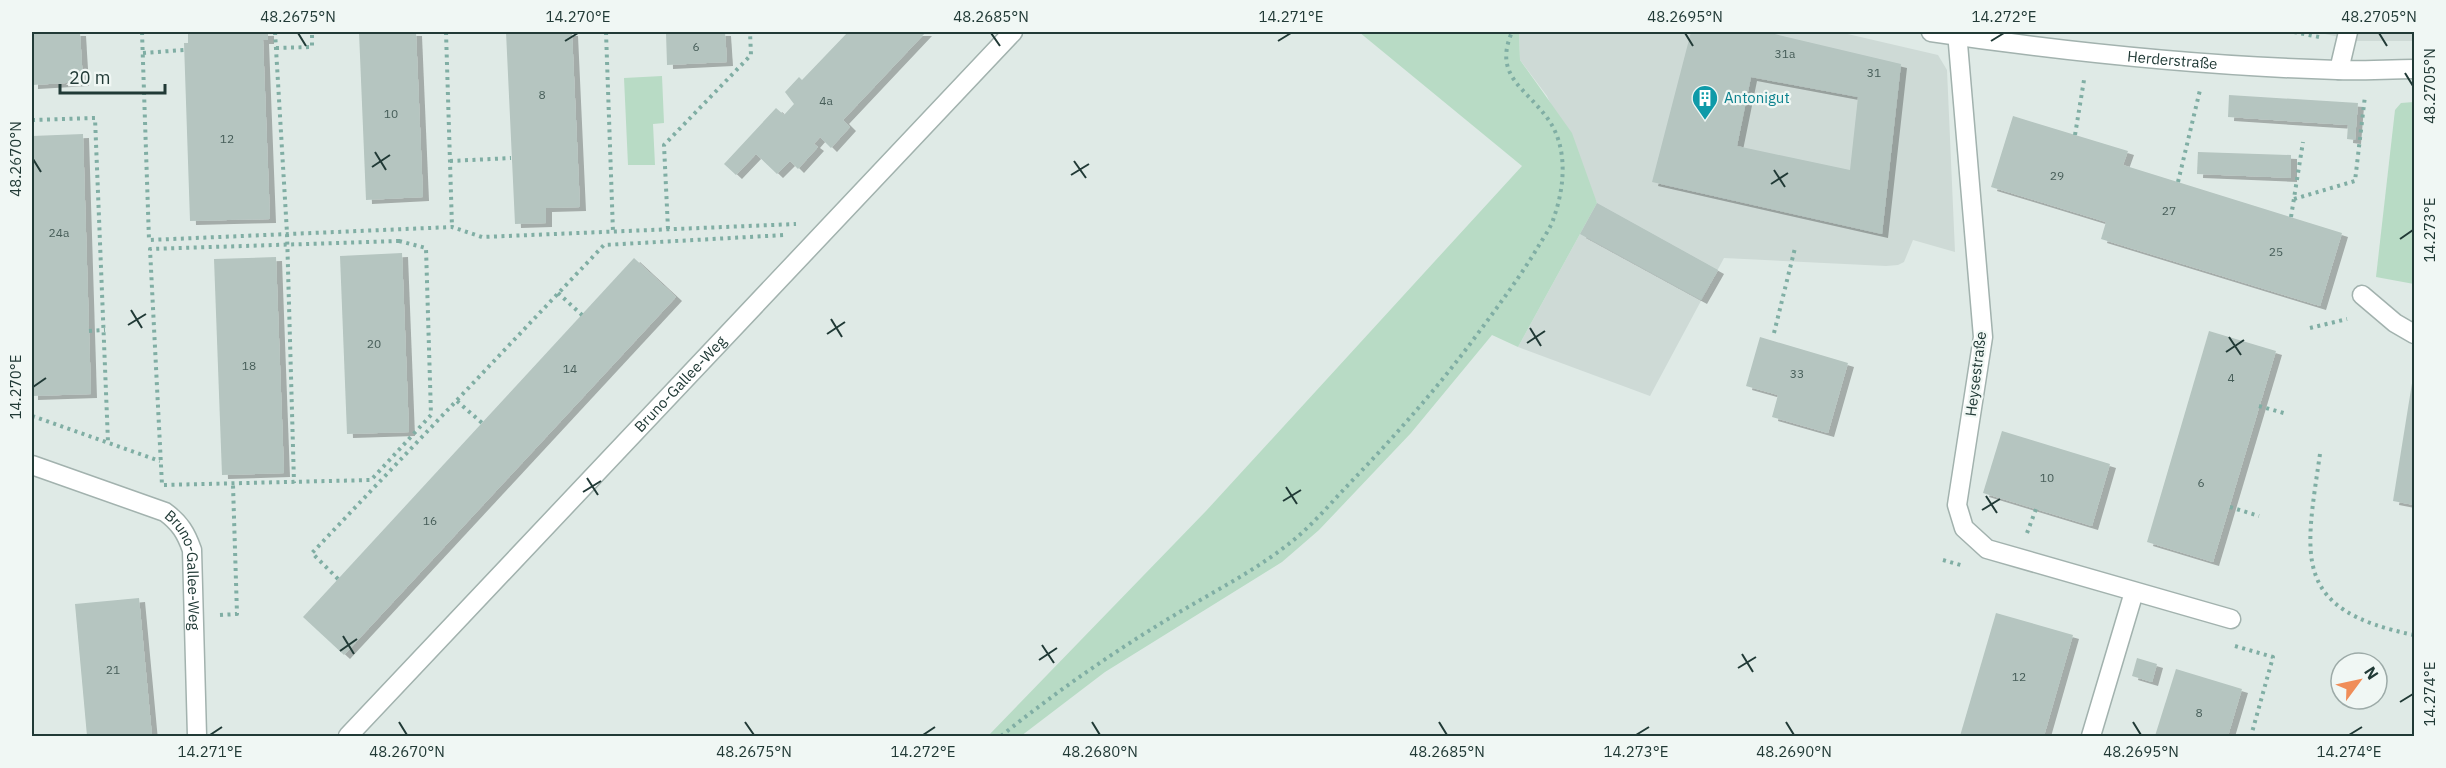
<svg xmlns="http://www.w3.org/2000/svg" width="2446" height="768" viewBox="0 0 2446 768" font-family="'IBM Plex Sans',sans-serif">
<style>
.built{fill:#cedad6}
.green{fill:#b8dbc5}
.building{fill:#b5c5c0;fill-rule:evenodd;filter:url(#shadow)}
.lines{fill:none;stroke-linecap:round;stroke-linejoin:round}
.lane-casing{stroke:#a2b2ae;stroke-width:21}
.street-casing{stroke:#a2b2ae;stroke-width:21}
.path{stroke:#80aea4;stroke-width:4;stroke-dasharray:3 4.5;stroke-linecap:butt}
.lane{stroke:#fff;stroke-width:18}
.street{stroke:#fff;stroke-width:18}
.ticks{fill:none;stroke:#213a36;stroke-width:2}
.labels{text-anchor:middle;stroke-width:4.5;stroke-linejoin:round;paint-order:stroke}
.number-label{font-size:12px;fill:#465d58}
.street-label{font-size:15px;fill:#213a36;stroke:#f0f7f4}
.culture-label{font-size:15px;fill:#0d838f;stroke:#f0f7f4;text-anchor:start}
.neatline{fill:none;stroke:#213a36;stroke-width:2}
.ticks-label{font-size:15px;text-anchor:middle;fill:#213a36}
</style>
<defs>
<filter id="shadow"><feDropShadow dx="6" dy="4" stdDeviation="0" flood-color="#0004"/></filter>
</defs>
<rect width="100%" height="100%" fill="#dfeae6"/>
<g class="built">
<polygon points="1519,32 1839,32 1938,55 1947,70 1955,252 1913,240 1904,262 1898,265 1886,266 1724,258 1650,396 1518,347 1597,203 1547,96 1520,60"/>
<polygon points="2316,32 2414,32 2414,41 2357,41"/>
</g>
<g class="green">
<polygon points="1359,32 1519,32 1520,60 1572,133 1597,203 1518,347 1492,335 1411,433 1319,530 1282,562 1105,672 1021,736 988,736 1206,511 1522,166"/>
<polygon points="662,76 664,123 653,124 655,165 628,165 624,78"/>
<polygon points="2414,102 2414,284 2376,277 2395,110 2401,103"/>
</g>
<g class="building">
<polygon points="32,32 80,32 83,82 32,85"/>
<polygon points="188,32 268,32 268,40 263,40 270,219 190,221 184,43 188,43"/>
<polygon points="359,32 416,32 423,197 366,200"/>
<polygon points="506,32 572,32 580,207 546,208 546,223 515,224"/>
<polygon points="666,32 725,32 727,62 667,65"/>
<polygon points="848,32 926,32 843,120 850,127 831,148 820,137 814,144 818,147 798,169 790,161 777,174 756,154 736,175 724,164 776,108 784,115 794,104 785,92 799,77 802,80"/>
<path d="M 1691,32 L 1766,32 L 1901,64 L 1882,234 L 1652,182 ZM 1751,77 L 1858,97 L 1850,170 L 1737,146 Z"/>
<polygon points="2229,95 2358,103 2355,140 2347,139 2348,125 2228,117"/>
<polygon points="2013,116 2128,151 2123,165 2342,233 2320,306 2101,239 2106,222 1991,187"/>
<polygon points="83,134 91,394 32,396 32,136"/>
<polygon points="2198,152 2291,155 2291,178 2197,174"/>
<polygon points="1597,203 1718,270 1701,300 1580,234"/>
<polygon points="402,253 409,432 347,434 340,256"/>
<polygon points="276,257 284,473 222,475 214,259"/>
<polygon points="634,258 676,297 344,655 303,617"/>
<polygon points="2209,331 2276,351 2213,562 2147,542"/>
<polygon points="1760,337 1848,363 1828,433 1772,417 1778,395 1746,386"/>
<polygon points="2413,377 2414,378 2414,505 2393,501"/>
<polygon points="2002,431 2110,464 2092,526 1983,493"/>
<polygon points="139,598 152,736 87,736 75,604"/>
<polygon points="1996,613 2073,635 2044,736 1960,736"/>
<polygon points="2137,658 2157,664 2152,682 2132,676"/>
<polygon points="2176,669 2242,689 2228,736 2155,736"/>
</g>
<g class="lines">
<g class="lane-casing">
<g id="lane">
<polyline points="2339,70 2348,32"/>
<polyline points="2362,295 2395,323 2414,334"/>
</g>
</g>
<g class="street-casing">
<g id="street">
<path id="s1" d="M 1931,32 C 2066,52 2201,66 2337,70 C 2362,71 2389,69 2414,69"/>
<polyline points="1957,32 1983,337 1957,505 1964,528 1987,549 2231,619"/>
<path id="s2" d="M 32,465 L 165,512 C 180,523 186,533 192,550 L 197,736"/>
<path id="s3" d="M 348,736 L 1013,32"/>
<polyline points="2091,736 2134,592"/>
</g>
</g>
<g class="path">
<polyline points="142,32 149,240 452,227 482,237 796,224"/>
<polyline points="275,32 287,233 294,483"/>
<polyline points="446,32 452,227"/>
<polyline points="606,32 613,232"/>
<polyline points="2294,32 2319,37"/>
<polyline points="276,48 312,47 312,32"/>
<polyline points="143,53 184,50"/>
<polyline points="32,120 95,118 108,442"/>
<polyline points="2075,135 2084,80"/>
<polyline points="450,161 511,158"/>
<polyline points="2178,182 2200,90"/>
<polyline points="2294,199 2355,181 2365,96"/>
<polyline points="2291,217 2303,142"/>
<polyline points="668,229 664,145 751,55 750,32"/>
<polygon points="399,241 426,248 431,415 371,480 162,485 150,249"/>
<polyline points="558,293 582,315"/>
<polyline points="2310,328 2347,319"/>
<polyline points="89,331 105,330"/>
<polyline points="1774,333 1795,248"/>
<polyline points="457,401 482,423"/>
<polyline points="2259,406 2287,414"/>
<polyline points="32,416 160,461"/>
<path d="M 2320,454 C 2305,558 2291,610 2414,635"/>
<polyline points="2230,507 2259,516"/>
<polyline points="2027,533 2036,509"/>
<polyline points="1943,560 1964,566"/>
<polyline points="338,579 312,553 604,245 784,235"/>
<polyline points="220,615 237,614 233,485"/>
<polyline points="2235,646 2273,657 2251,736"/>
<path d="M 1001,736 C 1056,692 1113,652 1173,616 C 1211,593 1251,573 1286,546 C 1309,529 1329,505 1349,484 C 1393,438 1435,391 1473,340 C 1496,309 1518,280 1538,247 C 1543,238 1551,228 1554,217 C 1565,186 1568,147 1548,119 C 1525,87 1493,76 1512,32"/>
</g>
<use href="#lane" class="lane"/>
<use href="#street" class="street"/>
</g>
<path class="ticks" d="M 298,33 L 306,46M 991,33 L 1000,46M 1685,33 L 1693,46M 2379,33 L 2387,46M 565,41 L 578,33M 1278,41 L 1291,33M 1991,41 L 2004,33M 2405,73 L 2413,86M 375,152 L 386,170M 33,159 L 41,172M 1074,161 L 1086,178M 372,167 L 390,155M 1774,170 L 1785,187M 1071,175 L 1089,164M 1771,184 L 1788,173M 2400,239 L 2413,230M 131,310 L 142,328M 831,319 L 842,337M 128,325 L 146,314M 1530,328 L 1541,346M 827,334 L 845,322M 2229,337 L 2241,355M 1527,343 L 1545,331M 2226,352 L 2244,340M 33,387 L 46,378M 587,478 L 598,495M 1286,487 L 1297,504M 583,492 L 601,481M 1986,496 L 1997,513M 1283,501 L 1301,490M 1982,510 L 2000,499M 343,636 L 354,654M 1042,645 L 1054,663M 340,651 L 357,639M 1742,654 L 1753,672M 1039,660 L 1057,648M 1738,668 L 1756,657M 2400,702 L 2413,694M 399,722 L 407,735M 745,722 L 754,735M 1092,722 L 1100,735M 1439,722 L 1447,735M 1786,722 L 1794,735M 2133,722 L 2141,735M 210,735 L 222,727M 923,735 L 935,727M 1636,735 L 1649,727M 2349,735 L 2362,727"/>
<defs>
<g id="building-pin" transform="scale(1.35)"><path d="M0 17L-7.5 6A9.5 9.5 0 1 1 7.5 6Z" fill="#0f9aa8" stroke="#f0f7f4"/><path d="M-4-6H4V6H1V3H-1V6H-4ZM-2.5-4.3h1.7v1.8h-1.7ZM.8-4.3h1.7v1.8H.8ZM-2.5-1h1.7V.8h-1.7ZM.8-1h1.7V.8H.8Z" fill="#fff"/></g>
</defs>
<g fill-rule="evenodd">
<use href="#building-pin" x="1705" y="98"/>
</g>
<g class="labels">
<g class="number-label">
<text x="696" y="51">6</text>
<text x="1785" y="58">31a</text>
<text x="1874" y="77">31</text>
<text x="542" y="99">8</text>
<text x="826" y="105">4a</text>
<text x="391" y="118">10</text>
<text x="227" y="143">12</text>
<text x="2057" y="180">29</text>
<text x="2169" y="215">27</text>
<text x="59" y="237">24a</text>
<text x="2276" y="256">25</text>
<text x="374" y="348">20</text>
<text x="249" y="370">18</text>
<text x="570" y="373">14</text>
<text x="1797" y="378">33</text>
<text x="2231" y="382">4</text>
<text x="2047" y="482">10</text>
<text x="2201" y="487">6</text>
<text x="430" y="525">16</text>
<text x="113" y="674">21</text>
<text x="2019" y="681">12</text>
<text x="2199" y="717">8</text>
</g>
<g class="street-label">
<text dy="5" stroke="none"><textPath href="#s1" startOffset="243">Herderstraße</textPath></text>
<text transform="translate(1976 374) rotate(-83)" y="5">Heysestraße</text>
<text dy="5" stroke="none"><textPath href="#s3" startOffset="484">Bruno-Gallee-Weg</textPath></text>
<text dy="5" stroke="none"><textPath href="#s2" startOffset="206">Bruno-Gallee-Weg</textPath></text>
</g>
<g class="culture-label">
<text x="1724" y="103">Antonigut</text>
</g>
</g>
<rect width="2446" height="768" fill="none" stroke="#f0f7f4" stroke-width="66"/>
<g transform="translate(2359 681) rotate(57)"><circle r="28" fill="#f0f7f4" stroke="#9daba8" stroke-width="1.5"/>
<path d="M0-4.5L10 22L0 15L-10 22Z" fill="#f08d58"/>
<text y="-9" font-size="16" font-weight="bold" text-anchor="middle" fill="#213a36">N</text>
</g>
<path d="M60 84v9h105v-9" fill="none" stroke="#213a36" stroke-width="3"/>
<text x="69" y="84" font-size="18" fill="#213a36" stroke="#f0f7f4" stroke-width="4.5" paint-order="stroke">20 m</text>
<rect x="33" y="33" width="2380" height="702" class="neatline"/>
<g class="ticks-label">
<text x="298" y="22">48.2675°N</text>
<text x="578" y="22">14.270°E</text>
<text x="991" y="22">48.2685°N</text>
<text x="1291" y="22">14.271°E</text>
<text x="1685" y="22">48.2695°N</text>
<text x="2004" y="22">14.272°E</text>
<text x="2379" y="22">48.2705°N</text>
<text transform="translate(2430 86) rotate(-90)" y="5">48.2705°N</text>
<text transform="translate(16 159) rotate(-90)" y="5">48.2670°N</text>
<text transform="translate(2430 230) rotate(-90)" y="5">14.273°E</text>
<text transform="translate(16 387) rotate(-90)" y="5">14.270°E</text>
<text transform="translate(2430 694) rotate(-90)" y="5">14.274°E</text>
<text x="210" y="757">14.271°E</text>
<text x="407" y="757">48.2670°N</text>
<text x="754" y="757">48.2675°N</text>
<text x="923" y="757">14.272°E</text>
<text x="1100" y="757">48.2680°N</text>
<text x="1447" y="757">48.2685°N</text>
<text x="1636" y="757">14.273°E</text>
<text x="1794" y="757">48.2690°N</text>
<text x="2141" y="757">48.2695°N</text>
<text x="2349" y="757">14.274°E</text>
</g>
</svg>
